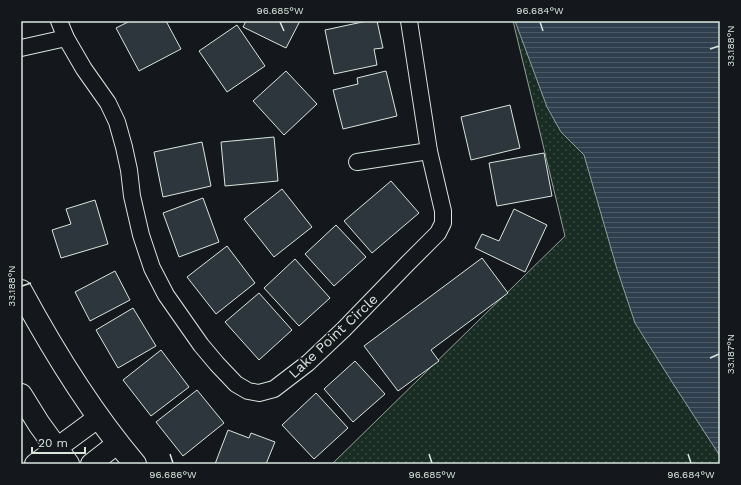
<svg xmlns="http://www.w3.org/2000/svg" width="741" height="485" viewBox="0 0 741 485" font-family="'Work Sans',sans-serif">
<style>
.grass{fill:url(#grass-dots);stroke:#939e99}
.water{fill:url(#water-rules);stroke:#939e99}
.building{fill:#2c363c;stroke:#d8e6dc}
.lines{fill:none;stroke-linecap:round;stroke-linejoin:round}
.minor-casing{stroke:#d8e6dc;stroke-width:18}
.tertiary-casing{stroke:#d8e6dc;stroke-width:22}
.secondary-casing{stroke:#d8e6dc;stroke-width:24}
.minor{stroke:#14181c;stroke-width:16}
.tertiary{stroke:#14181c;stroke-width:20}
.secondary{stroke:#14181c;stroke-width:22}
.ticks{fill:none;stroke:#d8e6dc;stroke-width:1.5}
.labels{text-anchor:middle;stroke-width:3;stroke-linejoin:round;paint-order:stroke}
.street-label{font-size:14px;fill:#d8e6dc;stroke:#14181c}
.neatline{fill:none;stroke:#d8e6dc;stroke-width:1.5}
.ticks-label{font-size:10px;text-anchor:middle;fill:#d8e6dc}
</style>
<defs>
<pattern id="grass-dots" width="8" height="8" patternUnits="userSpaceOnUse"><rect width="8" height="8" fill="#1a2d24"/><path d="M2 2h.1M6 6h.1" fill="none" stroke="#3b4b43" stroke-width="1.8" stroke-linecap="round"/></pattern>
<pattern id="water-rules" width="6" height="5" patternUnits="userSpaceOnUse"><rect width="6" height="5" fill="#2f3f4d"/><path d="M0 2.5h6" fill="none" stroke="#4c5b66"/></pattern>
</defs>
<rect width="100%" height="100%" fill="#14181c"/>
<polygon class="grass" points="513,21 720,21 720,464 332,464 565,236"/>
<polygon class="water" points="515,21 720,21 720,456 672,382 635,323 617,269 584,155 561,132 547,107"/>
<g class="building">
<polygon points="130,21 166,21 181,49 139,71 116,28"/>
<polygon points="246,21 300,21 286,48 243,27"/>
<polygon points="367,21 377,21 383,48 374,49 377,65 334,74 325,30"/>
<polygon points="237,25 265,66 227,92 199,51"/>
<polygon points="286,71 317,104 284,135 253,101"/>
<polygon points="386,71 397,116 343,129 333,90 358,84 357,78"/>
<polygon points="510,105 520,148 471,160 461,117"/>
<polygon points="274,137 278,181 225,186 221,142"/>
<polygon points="202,142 211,186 163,197 154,152"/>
<polygon points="544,153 552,196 497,206 489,163"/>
<polygon points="391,181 419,213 372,253 344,221"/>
<polygon points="282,189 312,227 274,257 244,219"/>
<polygon points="203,198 219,242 179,257 163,213"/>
<polygon points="95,200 108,244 61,258 52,230 71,224 66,209"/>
<polygon points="514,209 547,225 525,272 475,248 482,234 499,241"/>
<polygon points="336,225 366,257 334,286 305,254"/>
<polygon points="227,246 255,283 216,314 187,277"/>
<polygon points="482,258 508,293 431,350 439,361 398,391 364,346"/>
<polygon points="295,259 330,298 299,326 264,288"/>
<polygon points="115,271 130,300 90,321 75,292"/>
<polygon points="259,293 292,330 259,360 225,322"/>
<polygon points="133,308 156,346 118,368 96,330"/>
<polygon points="161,350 189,387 151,416 123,380"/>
<polygon points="355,361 385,394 353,422 324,389"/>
<polygon points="197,390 224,423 183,456 156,422"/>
<polygon points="316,393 348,428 314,459 282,425"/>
<polygon points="228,430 249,438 251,433 275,442 266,464 215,464"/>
</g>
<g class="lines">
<g class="minor-casing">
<g id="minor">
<polyline points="59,21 66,38 84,69 108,103 117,122 124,147 129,170 132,196 141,235 152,268 166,295 201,345 217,364 236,384 248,391 259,393 274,389 308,363 344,329 407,264 438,233 443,223 443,211 429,151 409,21"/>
<polyline points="21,48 66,38"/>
<polyline points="357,162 429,151"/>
</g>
</g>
<g class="tertiary-casing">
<g id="tertiary">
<polyline points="35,464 99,417"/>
<polyline points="91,464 118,443"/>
</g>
</g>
<g class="secondary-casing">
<g id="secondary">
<path d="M 21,291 C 54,352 90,411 135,464"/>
<polyline points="21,395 39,424 68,464"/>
</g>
</g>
<use href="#minor" class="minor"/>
<use href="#tertiary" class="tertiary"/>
<use href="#secondary" class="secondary"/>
</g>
<path class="ticks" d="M 280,22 L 284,31M 540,22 L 543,31M 710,49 L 719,46M 22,286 L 31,283M 710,358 L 719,354M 170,454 L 173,463M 429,454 L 432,463M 688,454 L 691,463"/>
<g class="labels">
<g class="street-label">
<text transform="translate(333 336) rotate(-43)" y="5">Lake Point Circle</text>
</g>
</g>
<rect width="741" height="485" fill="none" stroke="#14181c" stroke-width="44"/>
<path d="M32 447v6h53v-6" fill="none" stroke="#d8e6dc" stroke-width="2"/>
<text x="38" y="447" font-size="12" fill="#d8e6dc" stroke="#14181c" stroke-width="3" paint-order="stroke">20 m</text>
<rect x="22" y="22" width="697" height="441" class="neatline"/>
<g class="ticks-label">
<text x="280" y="14">96.685°W</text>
<text x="540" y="14">96.684°W</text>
<text transform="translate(730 46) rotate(-90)" y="4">33.188°N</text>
<text transform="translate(11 286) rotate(-90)" y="4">33.188°N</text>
<text transform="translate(730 354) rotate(-90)" y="4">33.187°N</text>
<text x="173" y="478">96.686°W</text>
<text x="432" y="478">96.685°W</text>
<text x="691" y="478">96.684°W</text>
</g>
</svg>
